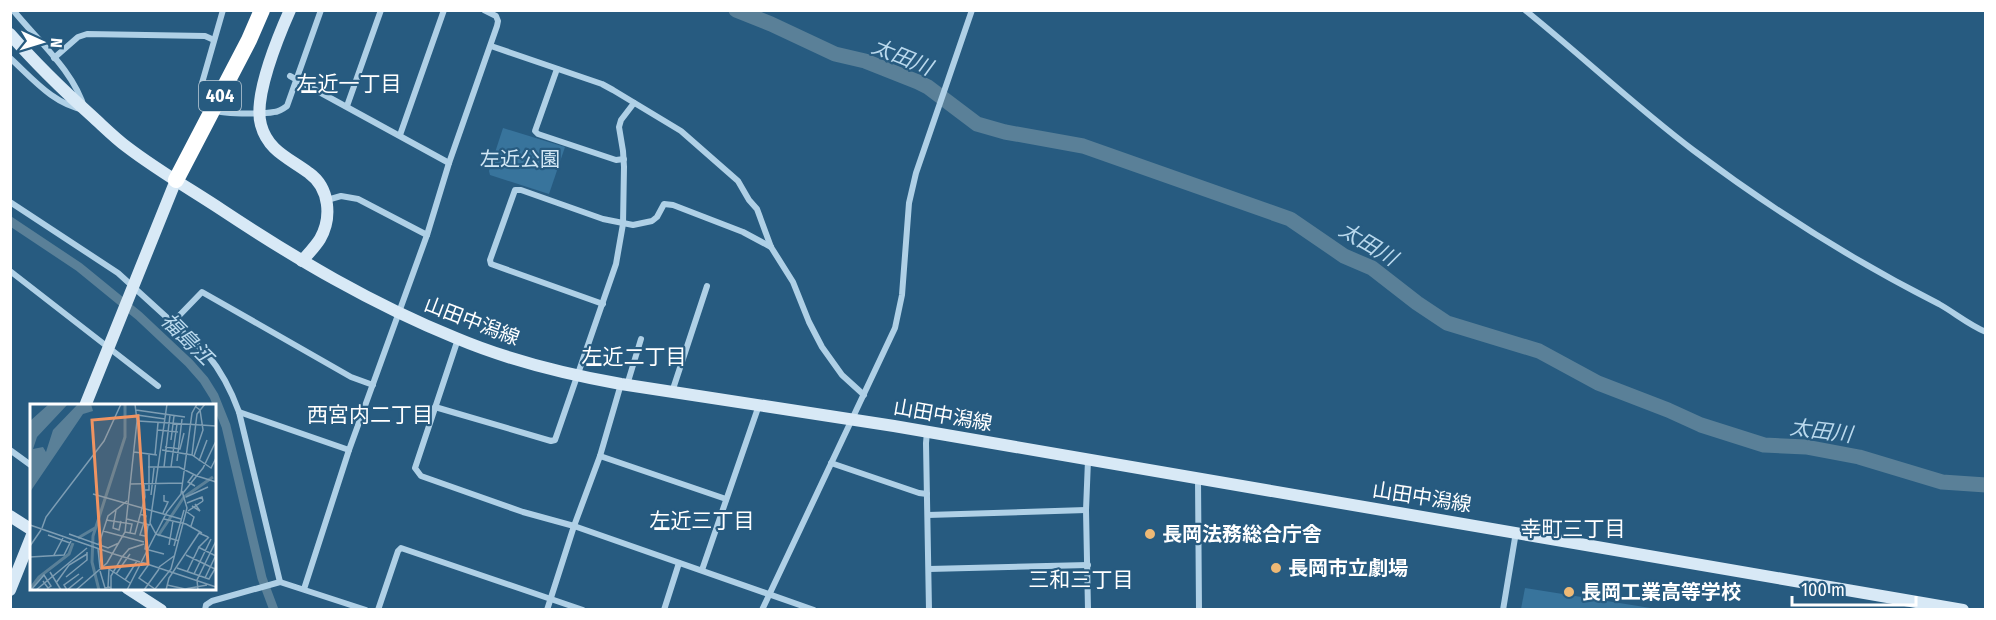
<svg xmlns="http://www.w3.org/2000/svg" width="1996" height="620" viewBox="0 0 1996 620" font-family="'Fira Sans Condensed','Noto Sans JP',sans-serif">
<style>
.green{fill:#38749c}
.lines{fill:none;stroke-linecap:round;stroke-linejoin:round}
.canal{stroke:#5a8098;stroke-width:9}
.river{stroke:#5a8098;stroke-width:15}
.street{stroke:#afd0e6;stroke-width:6}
.secondary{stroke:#d8e9f6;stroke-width:12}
.highway{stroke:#fff;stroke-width:16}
.poi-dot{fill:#eeb975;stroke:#275b80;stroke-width:2}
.labels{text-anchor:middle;stroke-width:4.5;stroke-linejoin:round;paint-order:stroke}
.shield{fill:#275b80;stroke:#beced9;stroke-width:1.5}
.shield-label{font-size:18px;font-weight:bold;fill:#fff}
.park-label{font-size:20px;fill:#d2e7f5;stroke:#275b80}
.street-label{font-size:20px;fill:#fff;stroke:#275b80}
.poi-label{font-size:20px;font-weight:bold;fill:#fff;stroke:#275b80;text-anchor:start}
.water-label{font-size:21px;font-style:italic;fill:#bad9ed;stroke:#275b80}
.neighbourhood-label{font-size:21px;fill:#fff;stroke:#275b80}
.inset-river{fill:none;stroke:#5a8098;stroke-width:3}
.inset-road{fill:none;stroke:#7d9db3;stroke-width:1.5}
.view{fill:#f09361;fill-opacity:0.15;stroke:#f09361;stroke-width:3}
.inset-edge{fill:none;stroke:#fff;stroke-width:3}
</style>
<rect width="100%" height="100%" fill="#275b80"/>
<g class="green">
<polygon points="503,128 565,147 549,194 490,175 489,171"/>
<polygon points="1525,588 1657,609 1521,609"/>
</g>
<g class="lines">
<polyline class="canal" points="10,221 79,267 139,316 189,363 204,380 214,396 226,426 262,578 274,610"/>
<polyline class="river" points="736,10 771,24 835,54 865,61 918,82 928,87 977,124 1005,132 1083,146 1290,219 1344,256 1372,268 1417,303 1447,323 1539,351 1598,383 1668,410 1701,425 1764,445 1806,447 1859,457 1942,482 1986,485"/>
<g class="street">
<path d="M 223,10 L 202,83 C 202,93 204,102 212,109 C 219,115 264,114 274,112 C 279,112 283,109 287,106 L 321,10"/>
<path d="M 1525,10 C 1582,56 1635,106 1693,150 C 1770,208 1852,260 1939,304 C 1955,313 1969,325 1986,332"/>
<polyline points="491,46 602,84 613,90 681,131 738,181 749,200 757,209 771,247 793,282 809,322 822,347 842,375 864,395"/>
<path d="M 10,58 C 33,79 53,104 85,110 C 74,71 38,41 13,10"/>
<polyline points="54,58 78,37 87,34 205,36 214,40"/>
<polyline points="557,69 535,131 538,134 616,160 624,159"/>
<polyline points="290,76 449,163"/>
<polyline points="347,106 381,10"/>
<polyline points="400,135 444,10"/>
<polyline points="327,200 341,196 358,199 427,235"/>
<path d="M 10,202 L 118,273 L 207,354 C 222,372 231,390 239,412 L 280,582"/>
<polyline points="10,271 158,386"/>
<polyline points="603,304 491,264 490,260 515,190 521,190 603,219 633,225 652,221 657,217 664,204 673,205 743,232 771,247"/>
<polyline points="172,323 202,292 351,377 373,385"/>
<polyline points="458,339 415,468 421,476 523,512 574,526 814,610"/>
<polyline points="627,385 641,339"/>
<polyline points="672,392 707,286"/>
<polyline points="435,407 551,441 555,440 616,264 623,224 624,167 623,151 619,127 621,120 634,103"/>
<polyline points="239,412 349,450"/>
<polyline points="927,432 926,443 929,610"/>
<polyline points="10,450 32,466"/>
<polyline points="600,456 726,499"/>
<polyline points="1088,460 1086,510 1088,610"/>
<polyline points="831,463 919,493 927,494"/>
<polyline points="1198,479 1199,610"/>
<polyline points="928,515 1086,510"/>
<polyline points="929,569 1088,565"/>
<polyline points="702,570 759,405"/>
<polyline points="304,589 349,450 427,235 449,163 497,26 498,21 496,16 484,10"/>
<polyline points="205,610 206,605 212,601 280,582 366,610"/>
<polyline points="378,610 398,551 401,548 583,610"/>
<polyline points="547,610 574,526 600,456 621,384"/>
<polyline points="664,610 679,563"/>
<polyline points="762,610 895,328 902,295 909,203 916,173 972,10"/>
<polyline points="1503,610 1516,532"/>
</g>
<g class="secondary">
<path d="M 290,10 C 278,37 253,98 261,125 C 268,151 289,158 309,173 C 330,188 332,218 320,239 C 315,247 308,254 302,261"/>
<path d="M 10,34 C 36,64 64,91 93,117 C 104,127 115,138 127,147 C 157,170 190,189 222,210 C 296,259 372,304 456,338 C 508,360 565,374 621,384 L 894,426 L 1963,610"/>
<polyline points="85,406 176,180"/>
<polyline points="10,516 32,530"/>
<polyline points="127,588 161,610"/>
<polyline points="10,590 32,535"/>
</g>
<polyline class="highway" points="176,180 249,40 262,10"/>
</g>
<g class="poi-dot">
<circle cx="1150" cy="534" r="6"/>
<circle cx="1276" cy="568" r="6"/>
<circle cx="1569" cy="592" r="6"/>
</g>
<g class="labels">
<rect class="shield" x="199" y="81" width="42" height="30" rx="4.5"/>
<g class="shield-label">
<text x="220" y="102">404</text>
</g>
<g class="park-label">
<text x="520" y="166">左近公園</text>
</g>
<g class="street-label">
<text transform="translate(472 321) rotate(21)" y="7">山田中潟線</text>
<text transform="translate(943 415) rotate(10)" y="7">山田中潟線</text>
<text transform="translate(1422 497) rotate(9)" y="7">山田中潟線</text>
</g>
<g class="poi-label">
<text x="1162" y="541">長岡法務総合庁舎</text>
<text x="1288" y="575">長岡市立劇場</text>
<text x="1581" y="599">長岡工業高等学校</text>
</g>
<g class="water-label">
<text transform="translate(902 57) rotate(22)" y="7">太田川</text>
<text transform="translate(1368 244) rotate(31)" y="7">太田川</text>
<text transform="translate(187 339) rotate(45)" y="7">福島江</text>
<text transform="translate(1821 431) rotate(7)" y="7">太田川</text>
</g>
<g class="neighbourhood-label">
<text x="349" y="91">左近一丁目</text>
<text x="634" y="364">左近二丁目</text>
<text x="370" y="422">西宮内二丁目</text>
<text x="702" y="528">左近三丁目</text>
<text x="1573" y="536">幸町三丁目</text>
<text x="1081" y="587">三和三丁目</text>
</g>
</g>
<g transform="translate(30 404)">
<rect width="186" height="186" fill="#275b80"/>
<path d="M 19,0 L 38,0 L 7,33 L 3,45 L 13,43 L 16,48 L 23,26 L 48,0 L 61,0 L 63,7 L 53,10 L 0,88 L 0,17 Z" fill="#5a8098"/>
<path class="inset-river" d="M 128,132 L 154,93 L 183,73M 48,134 L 65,124M 0,185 L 9,173 L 39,150 L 43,139M 69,186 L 62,158 L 63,132 L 95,33 L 95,0"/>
<path class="inset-road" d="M 137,0 L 120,119 L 126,130 L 149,137M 106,6 L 155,13M 107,11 L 135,15M 108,17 L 186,22M 128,26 L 148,28M 141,36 L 144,12M 135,43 L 150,45 L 154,29M 132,46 L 162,51 L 181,64 L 186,54M 104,48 L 127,51M 125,51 L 128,19M 162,51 L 167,10 L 175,0M 164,52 L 173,26 L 170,6 L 166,3M 147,57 L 152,15M 169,57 L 177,36M 118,63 L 149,63 L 167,72M 134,63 L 140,11M 141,63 L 147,20M 164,70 L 158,78 L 165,82M 167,72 L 186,78M 100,80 L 153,79M 114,86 L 119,86 L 119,50M 153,89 L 173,64 L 186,37M 63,90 L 151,115M 121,91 L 124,64M 156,93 L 178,83M 157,99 L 172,93 L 173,97M 162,102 L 170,107 L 165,100M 86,106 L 83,124 L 89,126 L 91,117M 158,107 L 173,97M 157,108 L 164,113 L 161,122M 133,109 L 138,98 L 134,97 L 134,91M 110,110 L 116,112 L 110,131 L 115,132M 97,115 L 120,121M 134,115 L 156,120 L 172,129M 76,116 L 102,120 L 100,129M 0,121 L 84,150M 118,121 L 115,145 L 134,150M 12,124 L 16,113 L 74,37 L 91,0M 73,127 L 114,138M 95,128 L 105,130 L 115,93 L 114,79M 39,130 L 78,144 L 89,139M 18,131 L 40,139M 69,140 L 78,112 L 97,97M 139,141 L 143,117M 0,142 L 11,126M 144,142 L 154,106M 168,143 L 186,152M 68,145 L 70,164M 84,150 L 110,158M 24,151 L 33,134M 156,151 L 185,165M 0,153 L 34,151 L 41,137M 111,158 L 186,183M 119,160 L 109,174 L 125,185 L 141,165 L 157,104 L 152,87M 76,163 L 100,179M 129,163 L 144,152M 147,164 L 179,175 L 186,163M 70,167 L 75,184 L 81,183M 20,168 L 31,186M 157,168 L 169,143 L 179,133M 49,170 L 34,181 L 37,186 L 53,173M 86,170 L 100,150M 164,170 L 181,135M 36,173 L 57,156 L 57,148M 175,174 L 186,151M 95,176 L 107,157M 26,179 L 39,161 L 57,150M 137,181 L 155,185 L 177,181M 78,183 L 79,165M 1,186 L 14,171 L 21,182 L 18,184 L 13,177M 6,186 L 57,144M 46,186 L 77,159 L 95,128 L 107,17 L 105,0M 81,186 L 81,172 L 92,153 L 99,145 L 114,140M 97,186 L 137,108 L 151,90 L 162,9 L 167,0M 114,186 L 129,165M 136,186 L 139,174 L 169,129 L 178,133M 168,186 L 167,176 L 186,137"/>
<path class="view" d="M 108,12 L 118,160 L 72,164 L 62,16 Z"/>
<rect width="186" height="186" class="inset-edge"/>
</g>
<rect width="1996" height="620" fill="none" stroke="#ffffff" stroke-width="24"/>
<g transform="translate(42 42) rotate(94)" stroke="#275b80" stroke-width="4.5" paint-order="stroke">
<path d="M0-4.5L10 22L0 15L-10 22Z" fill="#ffffff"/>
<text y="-9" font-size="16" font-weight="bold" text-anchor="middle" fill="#ffffff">N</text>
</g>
<path d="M1792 596v9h124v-9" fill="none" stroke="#ffffff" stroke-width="3"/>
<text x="1801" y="596" font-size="18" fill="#ffffff" stroke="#275b80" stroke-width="4.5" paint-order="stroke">100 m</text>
</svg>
